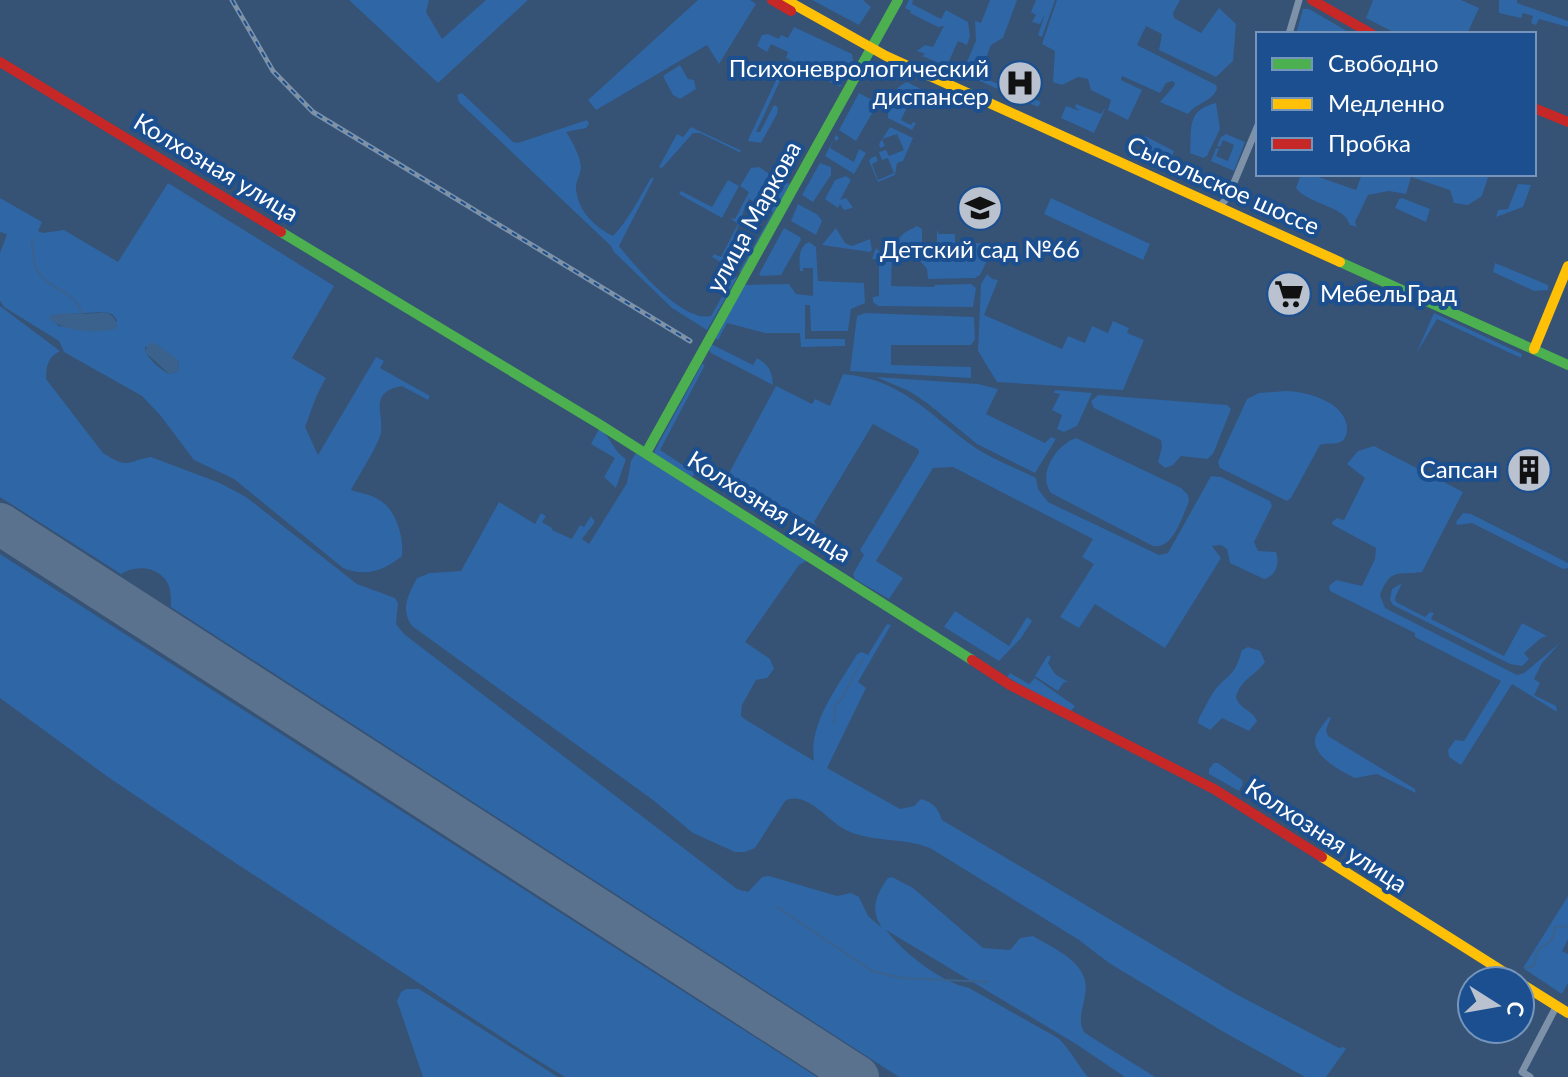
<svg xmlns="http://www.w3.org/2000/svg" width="1568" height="1077" viewBox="0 0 1568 1077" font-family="Lato,sans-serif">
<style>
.green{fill:#2f66a5;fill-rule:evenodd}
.water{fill:#3b618d}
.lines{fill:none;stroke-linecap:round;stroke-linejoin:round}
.stream{stroke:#3b618d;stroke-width:2}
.runway{stroke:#5a728e;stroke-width:42}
.street{stroke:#7d92a8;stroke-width:7}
.fast{stroke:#4caf50;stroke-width:10}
.slow{stroke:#ffc107;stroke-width:10}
.jam{stroke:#c62828;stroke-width:10}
.rail-casing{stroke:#7e92a7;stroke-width:5}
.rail{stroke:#1b4f8f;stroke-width:2;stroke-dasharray:6;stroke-linecap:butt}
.labels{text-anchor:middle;stroke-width:8;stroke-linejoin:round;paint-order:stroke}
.poi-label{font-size:24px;fill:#fff;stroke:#1b4f8f;text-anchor:end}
.street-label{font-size:24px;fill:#fff;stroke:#1b4f8f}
</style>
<rect width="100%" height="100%" fill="#365274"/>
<g class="green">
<polygon points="349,0 429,0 426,12 442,39 486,0 528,0 438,83"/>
<polygon points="698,0 750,0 756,4 719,64 707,45 596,110 588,100"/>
<polygon points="812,0 863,0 871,7 859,25"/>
<polygon points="909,0 913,0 912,4 941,19 946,10 968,22 970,36 967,45 958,41 949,61 957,65 959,61 962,62 958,71 922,56 925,54 917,51 925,45 933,47 944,26 938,27 910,13 911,11 905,8"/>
<polygon points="990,0 1017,0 1003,38 991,45 979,76 1041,102 1038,107 962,73 976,41 975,21 981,23"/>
<polygon points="1036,0 1055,0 1042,37 1038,35 1045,14 1040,24 1032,22 1036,15 1031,12"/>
<path d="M 1057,0 L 1180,0 L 1173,13 L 1174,18 L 1201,33 L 1219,8 L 1236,24 L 1233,61 L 1216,77 L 1159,50 L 1162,34 L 1146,26 L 1137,45 L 1216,85 L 1217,88 C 1213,102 1197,102 1188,114 L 1160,102 L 1174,86 L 1175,83 L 1172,81 L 1166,83 L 1160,93 L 1122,76 L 1121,80 L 1142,90 L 1128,120 L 1108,110 L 1111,100 L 1091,90 L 1088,79 L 1078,77 L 1062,85 L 1053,82 L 1055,51 L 1042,44 Z"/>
<polygon points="1373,0 1461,0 1479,8 1467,34 1397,34 1366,18"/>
<polygon points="1499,0 1517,0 1517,3 1568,21 1568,27 1539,19 1536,25 1531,23 1533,16 1523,13 1521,18 1499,13"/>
<polygon points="1303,9 1309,9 1352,34 1296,34"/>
<polygon points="794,27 852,54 853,61 840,87 786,58 788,52 771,44 767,52 757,46 762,35 768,34 779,39 781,35 788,38"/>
<polygon points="785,61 788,64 756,132 760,132 774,105 778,107 777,114 761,143 748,141 749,138"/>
<polygon points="680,65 688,79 694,80 696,89 680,99 673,95 663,76"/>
<path d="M 907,82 L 929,93 L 926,100 L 924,99 L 925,95 L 915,91 L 901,120 L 911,125 L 913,122 L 916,123 L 912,130 L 888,118 C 888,104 893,87 907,82 Z"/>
<path d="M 462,93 L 513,142 L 518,143 L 587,120 L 589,124 L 586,128 L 566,132 C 572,140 581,158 581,168 C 580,175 576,181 576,187 C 577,211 595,227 613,236 C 630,218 639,198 651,178 L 654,178 L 619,246 C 635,266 683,323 711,316 L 732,279 L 738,276 L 707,330 L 672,308 L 614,252 L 611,246 L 459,102 L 457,95 Z"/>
<polygon points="859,93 878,103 856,141 839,130"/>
<path d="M 1216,103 L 1220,129 L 1207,156 L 1203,158 L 1190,153 C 1192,128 1186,110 1216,103 Z"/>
<polygon points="1076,104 1101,114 1106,107 1094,133 1061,118 1066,106 1080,111 1075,107"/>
<polygon points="691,127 742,151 739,152 700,133 693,133 662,168 659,167 677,134 683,137"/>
<polygon points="890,127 913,138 903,161 897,163 895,175 878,182 869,161 871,158 876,156 878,161 872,164 878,180 894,173 888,158 882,160 879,152 886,150 889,156 904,150 897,134 882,139 885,146 880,148 879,144"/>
<polygon points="1226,134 1245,142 1234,171 1211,161 1216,148 1219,149 1216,156 1228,161 1234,145 1223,140 1220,147 1217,146 1221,137"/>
<polygon points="836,135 839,138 837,141 834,139 830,148 854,162 859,149 866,153 854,174 825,156"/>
<polygon points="1145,136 1174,151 1168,166 1146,156 1149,144 1142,141"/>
<polygon points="820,163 831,167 831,175 813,202 802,195"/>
<path d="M 759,167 L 768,173 L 769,178 L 759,196 L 762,198 L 775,177 L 790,184 L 741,273 L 739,272 L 773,212 L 749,199 C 740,217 738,231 729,249 L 736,253 L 731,262 L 726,265 L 712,257 L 714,254 L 721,257 L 738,224 L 730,218 L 735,219 L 749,192 L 740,186 L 751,168 Z"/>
<path d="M 1301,174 L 1310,174 L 1356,190 L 1362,174 L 1489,174 L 1482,196 L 1468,205 L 1454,203 L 1450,190 L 1411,177 L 1406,194 L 1389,191 L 1368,195 L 1355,222 L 1357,227 L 1350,225 C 1344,205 1309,205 1296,188 Z"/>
<polygon points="846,176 851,180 840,200 846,198 852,206 852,208 844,210 840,204 838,208 825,199 835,180"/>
<polygon points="728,180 739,186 722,218 679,194 681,191 712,207"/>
<path d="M 168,183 L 334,286 L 292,358 L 326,378 C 316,394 312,409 305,427 L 318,455 L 376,357 L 384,361 L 380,368 L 430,396 L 428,400 L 402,386 C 368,392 384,414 381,432 C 380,443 357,478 351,490 C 359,493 369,494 376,498 C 396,507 404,537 402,556 C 384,571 366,577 343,568 L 234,479 L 194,460 L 160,415 L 142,396 L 64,352 L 59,341 L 4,307 L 0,301 L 0,253 L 7,234 L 0,232 L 0,198 L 42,222 L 38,231 L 43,233 L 64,230 L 118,262 ZM 104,312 L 112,314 L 117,320 L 112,330 L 58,326 L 52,315 ZM 145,347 L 178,360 L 179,371 L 169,374 C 160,369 145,357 145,347 Z"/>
<polygon points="1518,184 1531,185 1523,207 1496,217 1498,210 1508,209"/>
<polygon points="1051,198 1150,244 1143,260 1044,214"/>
<polygon points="1402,198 1430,209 1426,222 1395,208 1399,199"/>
<polygon points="798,204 818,215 822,221 816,235 791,221"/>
<polygon points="917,226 922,229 922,261 937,261 937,230 939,234 955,234 955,242 995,244 980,275 975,278 928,279 927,269 914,254 892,254 891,286 934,287 935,285 971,284 976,288 973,307 878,306 873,302 873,297 879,296 879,259 872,259 876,248 881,253 896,248 895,243 904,233"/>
<polygon points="784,228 800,237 801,240 781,275 761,276 759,274"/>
<polygon points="836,228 845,243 852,246 870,239 872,250 870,252 822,245"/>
<path d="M 809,242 L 816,247 L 818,281 L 864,283 L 865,303 L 851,309 L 848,331 L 811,331 L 810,305 L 805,305 L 805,339 L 845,339 L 845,346 L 801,347 L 800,333 L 765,333 L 727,323 L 718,340 L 715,337 L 744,285 L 789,284 L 796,294 L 813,296 L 813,268 L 803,268 L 803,271 L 800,271 C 799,260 798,247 809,242 Z"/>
<polygon points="1495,263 1548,285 1548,290 1534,291 1493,272"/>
<polygon points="987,274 992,279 998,280 984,315 1062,349 1068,336 1085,343 1092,326 1108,333 1113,321 1129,328 1127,333 1144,340 1123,390 997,382 978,351 981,284"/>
<path d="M 0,306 L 60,351 C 48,357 46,366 46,379 L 103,453 C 129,470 127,461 151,457 L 220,483 L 246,497 L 357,584 L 395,598 L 398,603 L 396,624 L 404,634 L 737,889 L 748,892 L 762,877 L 769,876 L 837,896 L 851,893 L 859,897 L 868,916 L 882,928 C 870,910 875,896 888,878 L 892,877 L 913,888 L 983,948 L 1010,950 L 1020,938 L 1033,936 C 1048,945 1071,955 1081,971 C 1095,993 1072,1016 1085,1033 L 1155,1077 L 1125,1077 L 1076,1044 L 886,930 C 903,952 940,982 969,988 L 1058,1038 C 1070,1049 1077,1064 1088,1077 L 899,1077 L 171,607 C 171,600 171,592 169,586 C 161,566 136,564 121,574 L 0,497 Z"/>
<polygon points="865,313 974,317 975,339 971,345 891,345 891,365 971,367 971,378 850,371 857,316"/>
<polygon points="1434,313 1522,354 1521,358 1437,319 1416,354"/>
<path d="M 711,344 L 753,365 L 757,358 C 769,365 772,371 773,385 L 711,353 L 709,350 Z"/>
<polygon points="702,364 705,365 660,450 695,473 692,477 656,455 654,452"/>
<path d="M 843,374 C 900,379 927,412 970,444 C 989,458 1014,467 1036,478 L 1038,489 L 1048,502 L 1159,555 L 1168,553 L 1211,476 L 1221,477 L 1270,501 L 1272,506 L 1254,542 L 1258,551 L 1276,552 C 1280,563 1276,576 1264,579 L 1230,563 L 1227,549 L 1221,545 L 1212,546 L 1221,558 L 1165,648 L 1095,604 L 1079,628 L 1060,617 L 1094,564 L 1082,557 L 1093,539 L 953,467 L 933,468 L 876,561 L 903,578 L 889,599 L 855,579 L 853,574 L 864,555 L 860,550 L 919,453 L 918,449 L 873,424 L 814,522 L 817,526 L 764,497 L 761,503 L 757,504 L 703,470 L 708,463 L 728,475 L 776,386 L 812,404 L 815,399 L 830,406 Z"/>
<polygon points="876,377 978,384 998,389 986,414 1045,443 1051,437 1056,439 1035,473 977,444 927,403 909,391"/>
<polygon points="1055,390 1092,393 1077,426 1064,432 1057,429 1062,415 1052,410 1060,394 1054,393"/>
<path d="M 1285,391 C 1306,391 1345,402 1347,427 C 1347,431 1347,435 1344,439 C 1339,446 1327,442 1320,445 L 1291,498 L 1287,501 L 1220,468 L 1218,462 L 1247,399 L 1259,393 Z"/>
<polygon points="1098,395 1227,405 1231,409 1213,454 1207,459 1181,456 1173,465 1165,468 1158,462 1162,447 1161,440 1094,408 1091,401"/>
<path d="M 599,429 C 611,436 612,450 626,459 L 616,488 L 604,477 L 615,458 L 591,444 Z"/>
<path d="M 1076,438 L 1181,488 L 1188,495 L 1189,502 C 1181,518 1174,549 1153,546 L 1051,493 C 1037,474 1056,445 1076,438 Z"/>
<path d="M 1374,446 L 1463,492 L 1422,572 C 1399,576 1391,566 1380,595 L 1385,608 L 1517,675 L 1524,673 L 1560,643 L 1542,663 L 1534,679 L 1540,683 L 1534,695 L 1556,706 L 1557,712 L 1512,684 L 1461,765 L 1449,757 L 1448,750 L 1455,740 L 1464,741 L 1501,681 L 1415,637 L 1415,633 L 1330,591 L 1329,586 L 1336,580 L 1362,586 L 1375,559 L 1376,548 L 1333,525 L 1332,522 L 1337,518 L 1344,520 L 1365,478 L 1347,464 L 1358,451 Z"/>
<path d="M 636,453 L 808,560 L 799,565 L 745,642 L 770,659 L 774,669 L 767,678 L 756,680 L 742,705 L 741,716 L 746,720 L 814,761 C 808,722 839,686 857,654 L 862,652 L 868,655 L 887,624 L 891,625 L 858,682 L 866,688 L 827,768 L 900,809 L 914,806 L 921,799 C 934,803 938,808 942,820 L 1234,993 L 1339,1048 L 1343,1047 L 1346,1049 L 1326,1077 L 1305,1077 L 1222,1031 L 1109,963 L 1079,940 L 930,848 C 902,837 871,843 844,829 C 827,820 806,790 785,801 L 755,848 L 745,852 L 735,852 L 693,833 L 653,800 L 412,626 C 400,608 408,596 417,578 L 430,573 L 461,571 L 499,502 L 535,524 L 541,513 L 546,516 L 542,522 L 552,528 L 552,530 L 572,539 L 580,525 L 584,527 L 591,516 L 595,522 L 582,539 L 589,544 L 627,483 L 631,461 Z"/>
<polygon points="1463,513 1471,514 1568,563 1568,568 1563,569 1472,523 1457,525 1456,522"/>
<polygon points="0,554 817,1077 565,1077 524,1052 234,862 108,777 0,698"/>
<polygon points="1402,583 1395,598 1396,602 1425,617 1430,612 1434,613 1431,619 1504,656 1522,623 1547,636 1541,638 1524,653 1529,659 1522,666 1510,664 1393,605 1390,600 1392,589"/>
<polygon points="955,611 1009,646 1027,617 1032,621 1021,638 999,661 944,627"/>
<path d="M 1248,647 L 1260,651 L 1265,662 C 1255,676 1241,679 1236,697 C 1239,709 1253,710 1257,721 L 1249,731 L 1222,718 L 1210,730 L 1198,723 L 1199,718 C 1205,708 1212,691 1221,683 C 1235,671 1236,669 1242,650 Z"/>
<polygon points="1048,655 1051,657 1048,663 1055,674 1068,682 1064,682 1058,691 1035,676"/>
<polygon points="1010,673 1029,684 1035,678 1075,706 1070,712 1007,677"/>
<path d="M 1331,717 L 1326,730 L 1328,736 L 1415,789 L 1416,793 L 1377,774 L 1355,778 C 1342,772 1316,758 1315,742 C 1314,734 1324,724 1328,718 Z"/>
<polygon points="1214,763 1218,763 1242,780 1243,784 1239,791 1209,774 1209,769"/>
<polygon points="1568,896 1568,939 1562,951 1568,954 1568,983 1562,994 1523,968"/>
<polygon points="406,989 419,989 558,1077 423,1077 397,1001 401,992"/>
</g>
<g class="water">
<path d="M 104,312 C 113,315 116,318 117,328 C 101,334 62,332 49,318 L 52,315 C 69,311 86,316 104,312 Z"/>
<polygon points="149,343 155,343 178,360 179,371 169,374 145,352"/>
</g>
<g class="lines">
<g class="stream">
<path d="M 32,238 C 33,249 32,260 37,270 C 48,290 77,291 81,313"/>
<polyline points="834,723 835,706 841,700 863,659"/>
<polyline points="777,907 872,971 902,978 988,982"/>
<polyline points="1526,968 1534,966 1537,951 1552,940 1555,927 1568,926"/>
</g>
<polyline class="runway" points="0,524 858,1077"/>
<g class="street">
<polyline points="1289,34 1299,0"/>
<polyline points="1219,207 1228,197 1258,125"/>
<polyline points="1530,1077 1522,1072 1557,1005"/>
</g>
<g class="fast">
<polyline points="281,232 599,424 972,660"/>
<polyline points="1340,262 1568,365"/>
<polyline points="646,453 898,0"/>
</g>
<g class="slow">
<polyline points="786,0 886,56 1340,262"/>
<polyline points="1534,349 1568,266"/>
<polyline points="1322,857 1518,981"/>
<polyline points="1520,983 1568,1013"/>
</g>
<g class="jam">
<polyline points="772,0 791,11"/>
<polyline points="1312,0 1372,34"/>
<polyline points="0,62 281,232"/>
<polyline points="1534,108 1568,122"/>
<polyline points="972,660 1010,685 1214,789 1322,857"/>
</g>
<g class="rail-casing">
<polyline id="rail" points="232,0 273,71 313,112 690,341"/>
</g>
<use href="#rail" class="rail"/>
</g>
<defs>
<g id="hospital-disc" transform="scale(2.3)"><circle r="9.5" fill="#b9c2ce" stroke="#1b4f8f"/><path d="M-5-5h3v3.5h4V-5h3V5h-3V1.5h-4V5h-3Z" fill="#111"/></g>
<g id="school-disc" transform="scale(2.3)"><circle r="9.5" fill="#b9c2ce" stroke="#1b4f8f"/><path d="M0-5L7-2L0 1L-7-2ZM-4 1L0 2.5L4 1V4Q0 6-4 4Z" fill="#111"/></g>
<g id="supermarket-disc" transform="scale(2.3)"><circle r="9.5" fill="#b9c2ce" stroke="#1b4f8f"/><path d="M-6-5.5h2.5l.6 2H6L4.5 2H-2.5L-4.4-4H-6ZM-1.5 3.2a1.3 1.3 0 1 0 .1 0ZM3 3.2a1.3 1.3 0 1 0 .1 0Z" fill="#111"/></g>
<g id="building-disc" transform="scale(2.3)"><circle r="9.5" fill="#b9c2ce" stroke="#1b4f8f"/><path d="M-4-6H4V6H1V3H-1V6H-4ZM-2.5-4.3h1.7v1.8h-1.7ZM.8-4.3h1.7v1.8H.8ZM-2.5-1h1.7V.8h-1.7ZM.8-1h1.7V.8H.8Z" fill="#111"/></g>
</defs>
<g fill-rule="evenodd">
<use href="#hospital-disc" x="1020" y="83"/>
<use href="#school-disc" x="980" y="208"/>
<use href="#supermarket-disc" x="1289" y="294"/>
<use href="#building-disc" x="1529" y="470"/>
</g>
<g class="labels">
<g class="poi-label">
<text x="989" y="77">Психоневрологический<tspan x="989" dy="28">диспансер</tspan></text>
<text x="980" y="258" text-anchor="middle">Детский сад №66</text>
<text x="1320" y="302" text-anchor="start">МебельГрад</text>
<text x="1498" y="478">Сапсан</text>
</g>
<g class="street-label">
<text transform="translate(216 168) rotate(31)" y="8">Колхозная улица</text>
<text transform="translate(1223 186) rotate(24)" y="8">Сысольское шоссе</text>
<text transform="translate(754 217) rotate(-61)" y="8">улица Маркова</text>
<text transform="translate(769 507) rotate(32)" y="8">Колхозная улица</text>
<text transform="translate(1326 836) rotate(33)" y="8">Колхозная улица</text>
</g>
</g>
<rect x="1256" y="32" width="280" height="144" fill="#1b4f8f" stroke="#7695bc" stroke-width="2"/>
<rect x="1272" y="58" width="40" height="12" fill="#4caf50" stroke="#7695bc" stroke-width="2"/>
<text x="1328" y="72" font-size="24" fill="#ffffff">Свободно</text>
<rect x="1272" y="98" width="40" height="12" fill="#ffc107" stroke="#7695bc" stroke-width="2"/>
<text x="1328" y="112" font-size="24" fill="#ffffff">Медленно</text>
<rect x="1272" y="138" width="40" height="12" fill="#c62828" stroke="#7695bc" stroke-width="2"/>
<text x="1328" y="152" font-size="24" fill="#ffffff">Пробка</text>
<g transform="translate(1496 1005) rotate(101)"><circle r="38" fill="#1b4f8f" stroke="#7695bc" stroke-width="2"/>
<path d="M0-6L14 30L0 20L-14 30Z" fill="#b9c2ce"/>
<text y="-12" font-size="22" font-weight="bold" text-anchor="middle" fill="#ffffff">С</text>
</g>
</svg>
